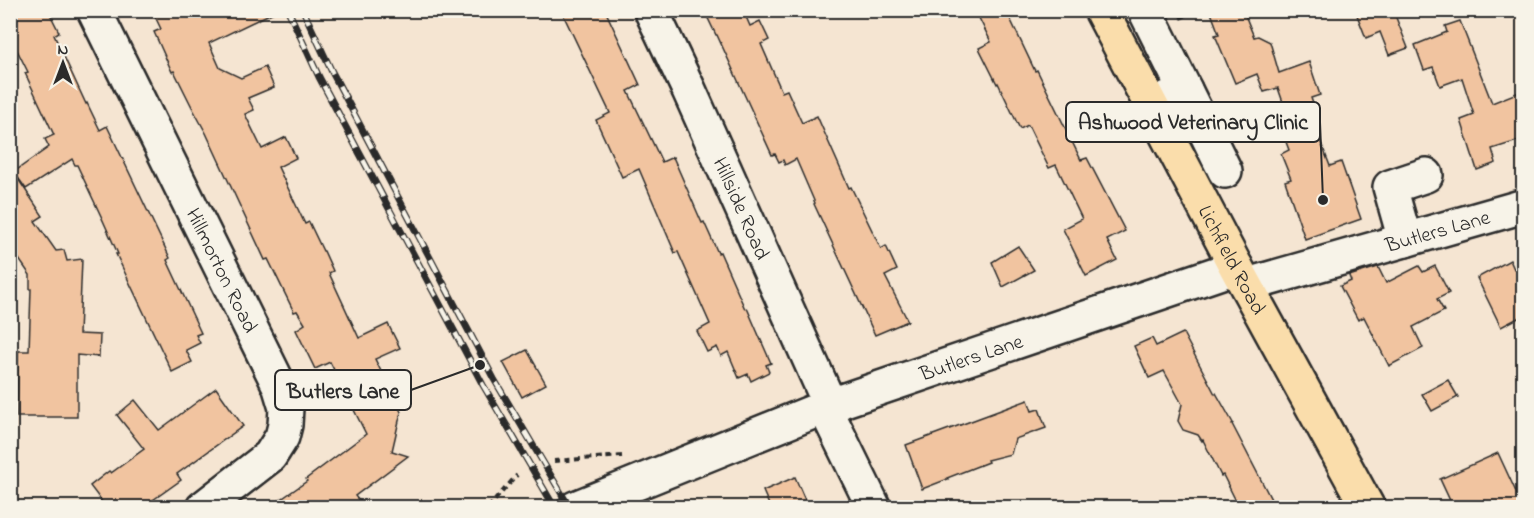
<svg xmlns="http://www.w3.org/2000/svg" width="1534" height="518" viewBox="0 0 1534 518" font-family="'Indie Flower',sans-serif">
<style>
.building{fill:#f1c4a0;stroke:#2b2b2b;stroke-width:1.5}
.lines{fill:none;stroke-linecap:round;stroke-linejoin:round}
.minor-casing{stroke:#2b2b2b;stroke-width:38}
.major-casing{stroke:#2b2b2b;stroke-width:38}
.path{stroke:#2b2b2b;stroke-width:4;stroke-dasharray:6 4.5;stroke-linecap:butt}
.minor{stroke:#f7f3e8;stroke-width:33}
.major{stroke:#faddab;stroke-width:33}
.rail-casing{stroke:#2b2b2b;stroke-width:7}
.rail{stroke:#f7f3e8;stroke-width:4.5;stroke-dasharray:14;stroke-linecap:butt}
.labels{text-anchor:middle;stroke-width:4.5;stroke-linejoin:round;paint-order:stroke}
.street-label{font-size:21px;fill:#2b2b2b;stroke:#f7f3e8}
.leader{fill:none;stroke:#2b2b2b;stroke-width:2}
.callout-dot{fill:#2b2b2b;stroke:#f7f3e8;stroke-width:2}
.callout{fill:#f7f3e8;stroke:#2b2b2b;stroke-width:2}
.callout-label{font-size:22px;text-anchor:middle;font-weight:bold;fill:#2b2b2b}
</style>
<rect width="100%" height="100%" fill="#f5e5d2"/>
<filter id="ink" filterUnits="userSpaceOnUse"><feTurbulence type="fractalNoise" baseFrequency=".0167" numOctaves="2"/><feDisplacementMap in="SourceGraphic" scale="12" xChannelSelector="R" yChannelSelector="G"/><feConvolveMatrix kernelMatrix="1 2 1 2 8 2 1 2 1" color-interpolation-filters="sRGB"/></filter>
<g filter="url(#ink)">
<g class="building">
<polygon points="10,10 48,10 59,32 54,35 86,104 87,103 100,130 107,126 170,258 167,260 201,333 196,335 200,343 186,350 192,362 172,372 116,254 118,254 101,216 77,165 75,165 72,159 26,189 14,172 49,147 45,139 54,135 25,73 28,72 10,36"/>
<polygon points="152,10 278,10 209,43 220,68 241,78 265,67 274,87 248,98 254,110 245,114 262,149 286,137 296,158 278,167 305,224 309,222 323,251 324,251 333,271 329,273 359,338 388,324 400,348 375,359 401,412 392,451 408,456 355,496 364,507 270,507 307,481 306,479 366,434 330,362 315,369 296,330 305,324 297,311 294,312 268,259 265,260 206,133 193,109 174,71 172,72 154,32 161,29"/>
<polygon points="561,10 605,10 640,85 628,91 662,162 673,157 702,223 704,222 718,253 720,252 745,309 747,308 760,338 771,363 766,365 769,372 751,381 748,374 739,378 728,352 721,356 717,347 707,352 697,331 710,324 678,252 675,253 639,169 622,177 596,120 610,113"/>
<polygon points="704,10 743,10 750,26 760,21 769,40 761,44 782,92 787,90 802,123 817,116 849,188 851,187 881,249 886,246 897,270 885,276 908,321 875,335 814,204 815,203 796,159 785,165 783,160 779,162 775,154 772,155 717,35 716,35"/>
<polygon points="975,10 1006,10 1035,71 1037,70 1081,160 1087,158 1125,231 1107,240 1117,260 1086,276 1063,229 1082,219 1056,165 1049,168 1028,125 1020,129 998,83 997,84 979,48 991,42"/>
<polygon points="1210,10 1243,10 1254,37 1258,36 1270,42 1279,73 1309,62 1320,95 1311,98 1316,112 1310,114 1330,166 1341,162 1361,219 1305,239 1285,181 1291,179 1281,154 1289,150 1286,142 1293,140 1289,129 1292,128 1278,88 1264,92 1257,74 1235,83 1215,35 1219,34"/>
<polygon points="1355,10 1393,10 1408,48 1389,55 1380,32 1366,38"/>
<polygon points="1460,21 1492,103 1524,90 1524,139 1492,149 1496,163 1477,170 1461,120 1474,115 1462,78 1440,86 1433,67 1424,70 1415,45 1447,32 1445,26"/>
<polygon points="10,167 43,216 35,221 56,251 64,250 67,261 82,259 79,334 100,335 99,357 77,355 77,417 17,417 18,351 29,351 31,289 30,289 30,275 12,249 17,246 10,237"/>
<polygon points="1018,246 1034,270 1003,287 992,262"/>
<polygon points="1510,260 1514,269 1524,264 1524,315 1501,327 1477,278"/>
<polygon points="1419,266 1423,272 1435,266 1449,293 1437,299 1444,311 1413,327 1423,348 1389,366 1364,317 1358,320 1340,286 1351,281 1349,276 1378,267 1386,283"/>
<polygon points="1183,333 1215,394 1216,393 1233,423 1232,424 1275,507 1239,507 1223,475 1221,476 1203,440 1202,441 1198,435 1183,430 1178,421 1182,404 1164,371 1149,378 1134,346 1152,338 1156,346"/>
<polygon points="527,350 546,384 522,397 503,362"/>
<polygon points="1448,380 1458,397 1432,411 1422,394"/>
<polygon points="216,388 243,426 177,474 181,480 143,507 106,507 90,486 109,471 111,473 144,449 117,415 135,400 159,430"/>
<polygon points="1028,400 1032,411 1039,409 1046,428 1015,439 1011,454 987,460 988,462 947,478 948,479 922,489 906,445"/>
<polygon points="1498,453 1523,507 1453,507 1440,479"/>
<polygon points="795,477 808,507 770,507 763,491"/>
</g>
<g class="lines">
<g class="minor-casing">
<g id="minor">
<path id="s1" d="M 94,10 L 279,385 L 286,408 L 285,425 L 282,437 L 270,456 L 203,508"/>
<path id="s2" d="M 651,10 L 689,90 L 830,405"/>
<polyline points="1145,10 1185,90 1152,105"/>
<polyline points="1185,90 1225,171"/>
<polyline points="1405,240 1390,187 1426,175"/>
<path id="s3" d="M 1247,285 L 1524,206"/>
<polyline points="825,408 874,508"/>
<path id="s4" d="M 575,508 L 830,405 L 1236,267"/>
</g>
</g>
<g class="major-casing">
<g id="major">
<path id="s5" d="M 1101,10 L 1236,267 L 1368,508"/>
</g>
</g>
<g class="path">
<polyline points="1180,18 1199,10"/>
<polyline points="554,461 622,456"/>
<polyline points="488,508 517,475"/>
</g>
<use href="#minor" class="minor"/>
<use href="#major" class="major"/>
<g class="rail-casing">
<g id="rail">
<polyline points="288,10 319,77 483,385 555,508"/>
<polyline points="303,10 332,72 494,379 570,508"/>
</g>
</g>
<use href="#rail" class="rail"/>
</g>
</g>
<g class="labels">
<g class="street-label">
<text dy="7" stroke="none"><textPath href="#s2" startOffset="218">Hillside Road</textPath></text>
<text dy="7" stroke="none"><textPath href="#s3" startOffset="198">Butlers Lane</textPath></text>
<text dy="7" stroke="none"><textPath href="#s5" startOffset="282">Lichfield Road</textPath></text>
<text dy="7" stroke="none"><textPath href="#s1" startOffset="290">Hillmorton Road</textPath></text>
<text dy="7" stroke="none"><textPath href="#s4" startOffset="424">Butlers Lane</textPath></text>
</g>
</g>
<path class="leader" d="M1323 200L1320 122M480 365L411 390"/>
<g class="callout-dot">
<circle cx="1323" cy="200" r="6"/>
<circle cx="480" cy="365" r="6"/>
</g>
<g class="callout">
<rect x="1066" y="102" width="254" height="40" rx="6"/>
<rect x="275" y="370" width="136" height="40" rx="6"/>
</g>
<g class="callout-label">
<text x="1193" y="129">Ashwood Veterinary Clinic</text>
<text x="343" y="398">Butlers Lane</text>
</g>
<rect width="1534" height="518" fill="none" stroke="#f7f3e8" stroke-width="36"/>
<rect x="18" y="18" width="1498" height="482" fill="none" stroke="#2b2b2b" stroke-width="2" filter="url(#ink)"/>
<g transform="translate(63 63)" stroke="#f7f3e8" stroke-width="4.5" paint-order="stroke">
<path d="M0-4.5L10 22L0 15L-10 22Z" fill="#2b2b2b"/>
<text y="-9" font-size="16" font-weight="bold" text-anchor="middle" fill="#2b2b2b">N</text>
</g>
</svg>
